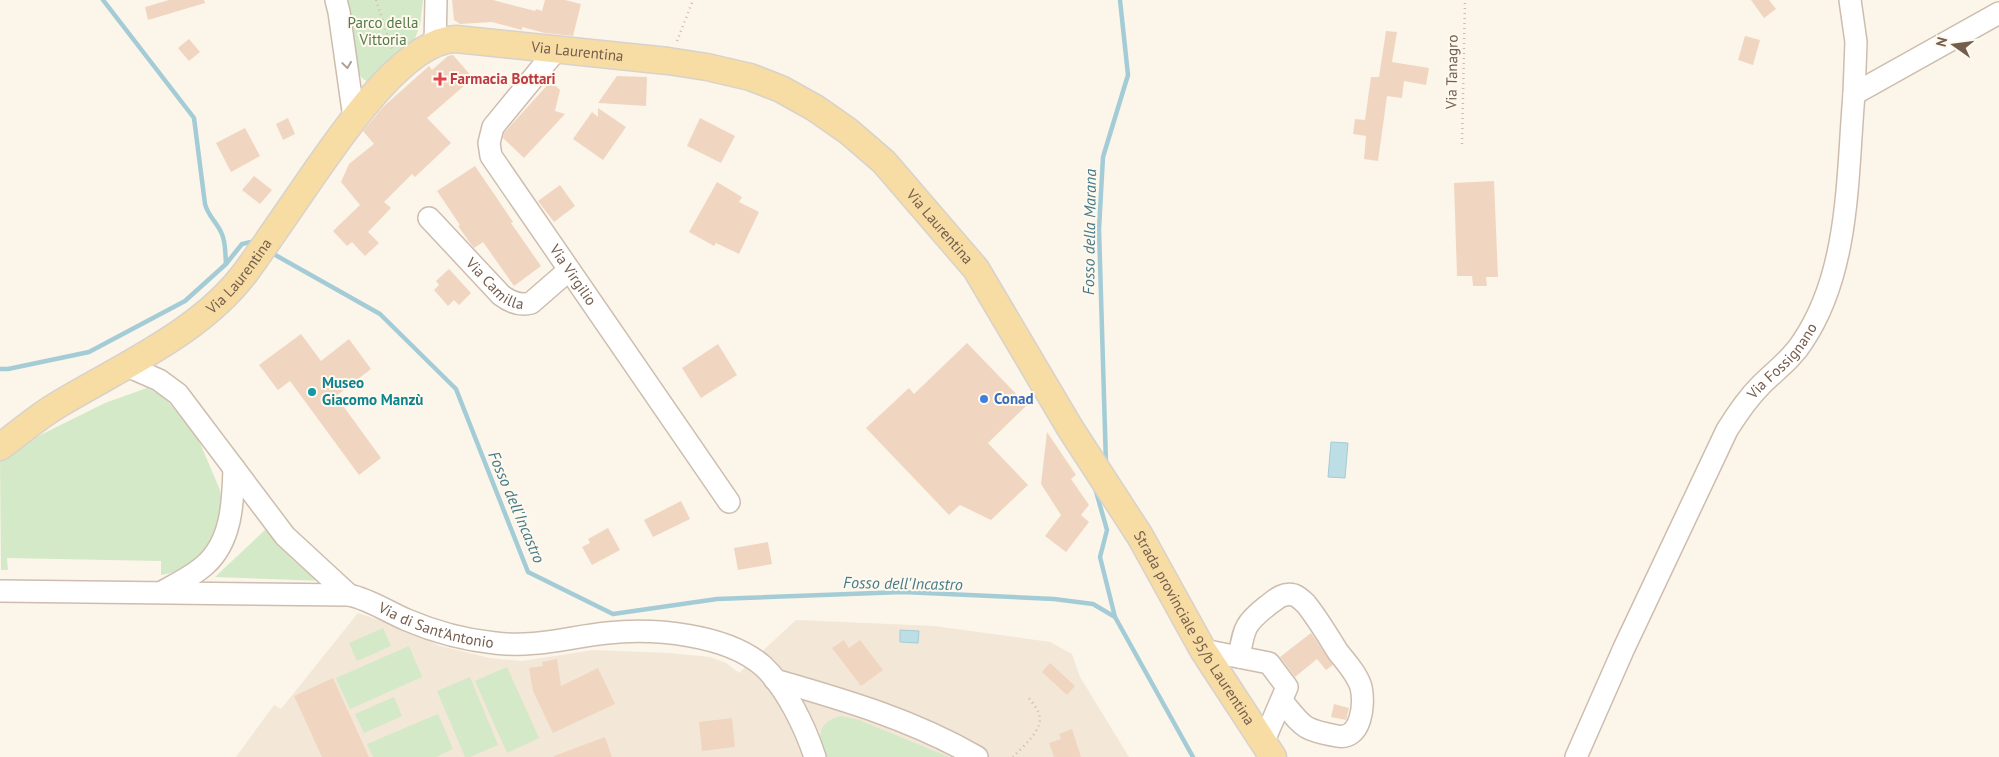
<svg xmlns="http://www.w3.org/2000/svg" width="1999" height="757" viewBox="0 0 1999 757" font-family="'PT Sans',sans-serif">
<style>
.residential{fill:#f3e7d7}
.green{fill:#d4e9c7}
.water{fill:#bddee5;stroke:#a4ccd6}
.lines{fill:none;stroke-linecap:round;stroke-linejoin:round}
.stream{stroke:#a4ccd6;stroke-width:4.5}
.building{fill:#f0d6c1}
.minor-casing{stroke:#cdbdaf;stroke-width:24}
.major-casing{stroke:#d8d2cd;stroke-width:29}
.path{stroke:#d5b9a4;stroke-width:2.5;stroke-dasharray:1 4;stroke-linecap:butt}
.minor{stroke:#fff;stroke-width:21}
.major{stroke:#f7dca4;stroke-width:26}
.oneway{stroke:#ac9e94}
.health-dot{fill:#e0444e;stroke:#fef9ef;stroke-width:2}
.culture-dot{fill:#0f9aa8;stroke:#fef9ef;stroke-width:2}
.shop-dot{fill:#3f7fe0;stroke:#fef9ef;stroke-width:2}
.labels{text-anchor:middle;stroke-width:4;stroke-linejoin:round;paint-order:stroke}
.park-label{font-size:15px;fill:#537a45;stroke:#fef9ef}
.street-label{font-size:15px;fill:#755d4d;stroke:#fef9ef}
.health-label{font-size:15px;font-weight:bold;fill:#be3a42;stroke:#fef9ef;text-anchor:start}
.culture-label{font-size:15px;font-weight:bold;fill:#0d838f;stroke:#fef9ef;text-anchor:start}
.shop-label{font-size:15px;font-weight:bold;fill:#366cbe;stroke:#fef9ef;text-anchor:start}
.water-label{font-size:16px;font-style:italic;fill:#477a87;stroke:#fef9ef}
</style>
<rect width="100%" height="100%" fill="#fcf5e9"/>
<polygon class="residential" points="358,613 398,626 440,646 490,658 522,661 594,650 669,653 710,657 726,663 739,673 796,620 934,626 1050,642 1072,654 1080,677 1129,757 236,757 274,705 281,709"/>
<g class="green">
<path d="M 345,0 L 423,0 L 420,25 L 414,41 L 374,82 C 365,82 362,79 357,71 Z"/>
<polygon points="147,388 163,396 197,436 220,490 222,512 212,543 196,561 177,572 161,575 161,561 7,558 8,570 1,570 0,455 105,403"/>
<path d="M 266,529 C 282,549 301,573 327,581 L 215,577 Z"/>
<polygon points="383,628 391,646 357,661 349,643"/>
<polygon points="409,646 422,677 350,709 336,678"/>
<polygon points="507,667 539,738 507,753 475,681"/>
<polygon points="470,677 498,745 470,757 465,757 437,691"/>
<polygon points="394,697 402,716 364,733 355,714"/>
<polygon points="438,714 453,749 436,757 373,757 367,744"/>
<path d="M 841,716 L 859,720 L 949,757 L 823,757 C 818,737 817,722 841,716 Z"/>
</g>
<g class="water">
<polygon points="1331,442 1348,443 1345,478 1328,477"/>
<polygon points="900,630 919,631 918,643 900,642"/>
</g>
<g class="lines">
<g class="stream">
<path d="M 103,0 L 194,118 L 205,204 C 208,216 216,221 221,232 C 226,241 225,253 226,263"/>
<polyline points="270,252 380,314 456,389 528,572 613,614 717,599 903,592 1054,599 1093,604 1115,617 1193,757"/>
<polyline points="0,369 8,369 89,352 185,301 226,264 242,244 251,242 257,244"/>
<polyline points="1106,464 1099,229 1103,157 1128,75 1120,0"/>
<polyline points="1095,488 1107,530 1100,557 1115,617"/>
</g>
</g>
<g class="building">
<polygon points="169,0 204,0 205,3 148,20 145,7"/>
<polygon points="452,0 493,0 535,11 536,9 542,11 545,0 565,0 581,4 573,36 545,33 522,27 522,30 492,22 460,24 454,20"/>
<polygon points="1751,0 1769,0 1776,9 1764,18"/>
<polygon points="1386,31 1397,32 1392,62 1429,68 1426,85 1404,81 1402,98 1387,96 1378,161 1364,159 1366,136 1353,134 1355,119 1365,120 1371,77 1379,77"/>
<polygon points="1745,36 1760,40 1753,65 1738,60"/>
<polygon points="189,39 200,52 189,61 178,48"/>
<polygon points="453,55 473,78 427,118 451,143 415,177 412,174 384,202 391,208 368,232 379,243 365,256 352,242 347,246 333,231 360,205 341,182 349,164 374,144 363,131 383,107 429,66 432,70 448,56"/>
<polygon points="617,76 647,77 646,106 598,103"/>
<polygon points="551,81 560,90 555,111 565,114 524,158 503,138 504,133"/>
<polygon points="598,108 626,127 603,160 573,139 592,112 598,117"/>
<polygon points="288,118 295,134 283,140 276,124"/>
<polygon points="700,118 735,136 721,163 687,146"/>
<polygon points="245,128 260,156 231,172 216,143"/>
<polygon points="475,166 513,222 511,223 541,266 514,286 483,242 474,248 470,243 458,226 460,225 437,191"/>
<polygon points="254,176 272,190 260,204 242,190"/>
<polygon points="1494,181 1498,277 1486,277 1487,286 1473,286 1472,276 1457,276 1454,183"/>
<polygon points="717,182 742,197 739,202 759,212 739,254 716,243 714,246 689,232"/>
<polygon points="560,185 575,206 554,222 538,201"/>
<polygon points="449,269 471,293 459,305 454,300 448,306 434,290 439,285 436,281"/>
<polygon points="301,334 321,361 349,339 371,369 336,396 381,458 359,475 290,381 278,390 259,365"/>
<polygon points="967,343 1027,405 988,443 1028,485 991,520 960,505 949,515 866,428 909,388 914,394"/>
<polygon points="718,344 737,375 701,398 682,368"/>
<polygon points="1047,432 1076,475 1071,479 1089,505 1081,515 1089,522 1066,552 1045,536 1061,515 1041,484"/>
<polygon points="681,501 690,519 653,537 644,520"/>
<polygon points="608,528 620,550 592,565 582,547 590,543 588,539"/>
<polygon points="768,542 772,564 738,570 734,548"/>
<polygon points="1311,633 1333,665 1326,670 1317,659 1295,677 1280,657"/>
<polygon points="844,640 849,648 860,640 883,670 861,686 832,648"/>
<polygon points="557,659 561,686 598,668 615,704 553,733 533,691 529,668 543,666 542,662"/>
<polygon points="1050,663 1075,686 1067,695 1042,672"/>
<polygon points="333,678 369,757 322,757 294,696"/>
<polygon points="1334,704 1349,708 1346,720 1331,717"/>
<polygon points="732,718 735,747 702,751 699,722"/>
<polygon points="1072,729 1081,757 1054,757 1049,743 1061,739 1059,734"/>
<polygon points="605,737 612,757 554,757 554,756"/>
</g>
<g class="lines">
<g class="minor-casing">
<g id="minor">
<polyline points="336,0 339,12 354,118"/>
<polyline points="1850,0 1856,42 1854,94"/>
<polyline points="435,45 436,0"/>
<path id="s1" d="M 557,49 L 493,127 L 489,143 L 491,156 L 729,502"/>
<path id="s2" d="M 429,218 L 501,295 C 510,302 520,306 531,303 L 569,270"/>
<polyline points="127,366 159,380 178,394 285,536 349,595"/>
<path id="s3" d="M 0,591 L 349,595 C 369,599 388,612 407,620 C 435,632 465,640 495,643 C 534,648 569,637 607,633 C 654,628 726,634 763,666 C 786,687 805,727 815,757"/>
<path d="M 162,592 C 176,584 193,576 205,565 C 232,541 233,502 234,468"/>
<polyline points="1203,650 1269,663 1287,687 1263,743"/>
<path d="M 1239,657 C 1244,629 1244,624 1267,606 C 1275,600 1283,592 1294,595 C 1299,597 1303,601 1306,604 C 1318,619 1328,636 1338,652 C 1346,662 1357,674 1361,687 C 1365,705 1361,741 1337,736 C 1303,730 1303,727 1282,701"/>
<path d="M 775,680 C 845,700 913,720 977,757"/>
<path id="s4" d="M 1576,757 L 1624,648 L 1727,430 C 1737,414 1748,398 1761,385 C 1776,370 1792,359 1803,341 C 1850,271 1847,176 1854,94 L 1999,13"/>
</g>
</g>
<g class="major-casing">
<g id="major">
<path id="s5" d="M 0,447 C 18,434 36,418 56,406 C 120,367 203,332 248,269 C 268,241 287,213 307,184 C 335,144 402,40 456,39 L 668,61 L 707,67 L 750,77 L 781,89 L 815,108 L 848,131 L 884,162 L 976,269 L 1070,428 L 1140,536 L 1203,650 L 1273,757"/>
</g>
</g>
<g class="path">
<polyline points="376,0 392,49"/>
<polyline points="677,41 693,0"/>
<polyline points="1462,144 1465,0"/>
<path d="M 1013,757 C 1023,746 1044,730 1039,714 C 1037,708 1032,702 1028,697"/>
</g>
<use href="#minor" class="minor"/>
<use href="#major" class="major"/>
</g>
<defs><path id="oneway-chevron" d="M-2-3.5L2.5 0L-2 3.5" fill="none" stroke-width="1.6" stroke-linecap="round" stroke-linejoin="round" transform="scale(1.25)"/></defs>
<use class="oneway" href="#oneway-chevron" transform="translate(347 65) rotate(82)"/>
<path class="health-dot" d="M437.5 71.5h5v5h5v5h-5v5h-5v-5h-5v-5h5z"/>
<circle class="culture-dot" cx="312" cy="392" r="5"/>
<circle class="shop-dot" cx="984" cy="399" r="5"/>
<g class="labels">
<g class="park-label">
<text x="383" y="28">Parco della<tspan x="383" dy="17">Vittoria</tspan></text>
</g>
<g class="street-label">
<text dy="5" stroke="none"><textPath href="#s5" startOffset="746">Via Laurentina</textPath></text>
<text transform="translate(1452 72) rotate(-89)" y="5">Via Tanagro</text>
<text dy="5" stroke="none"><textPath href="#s5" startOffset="1166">Via Laurentina</textPath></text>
<text dy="5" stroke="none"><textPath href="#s5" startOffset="296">Via Laurentina</textPath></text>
<text dy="5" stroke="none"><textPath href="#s1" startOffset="275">Via Virgilio</textPath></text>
<text dy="5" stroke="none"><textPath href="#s2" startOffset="94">Via Camilla</textPath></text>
<text dy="5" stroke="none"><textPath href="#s4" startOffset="449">Via Fossignano</textPath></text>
<text dy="5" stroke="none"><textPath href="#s3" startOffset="442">Via di Sant'Antonio</textPath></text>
<text dy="5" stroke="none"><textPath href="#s5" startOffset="1642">Strada provinciale 95/b Laurentina</textPath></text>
</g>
<g class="health-label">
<text x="450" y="84">Farmacia Bottari</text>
</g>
<g class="culture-label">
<text x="322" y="388">Museo<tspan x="322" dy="17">Giacomo Manzù</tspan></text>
</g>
<g class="shop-label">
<text x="994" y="404">Conad</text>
</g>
<g class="water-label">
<text transform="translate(1089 232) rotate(-89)" y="6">Fosso della Marana</text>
<text transform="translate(517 507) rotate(67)" y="6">Fosso dell'Incastro</text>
<text transform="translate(903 583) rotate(1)" y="6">Fosso dell'Incastro</text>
</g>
</g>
<g transform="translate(1954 45) rotate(284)" stroke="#fef9ef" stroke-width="4" paint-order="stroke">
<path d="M0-4L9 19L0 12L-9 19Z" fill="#755d4d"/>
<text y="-8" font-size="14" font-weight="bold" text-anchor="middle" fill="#755d4d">N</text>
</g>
</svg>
